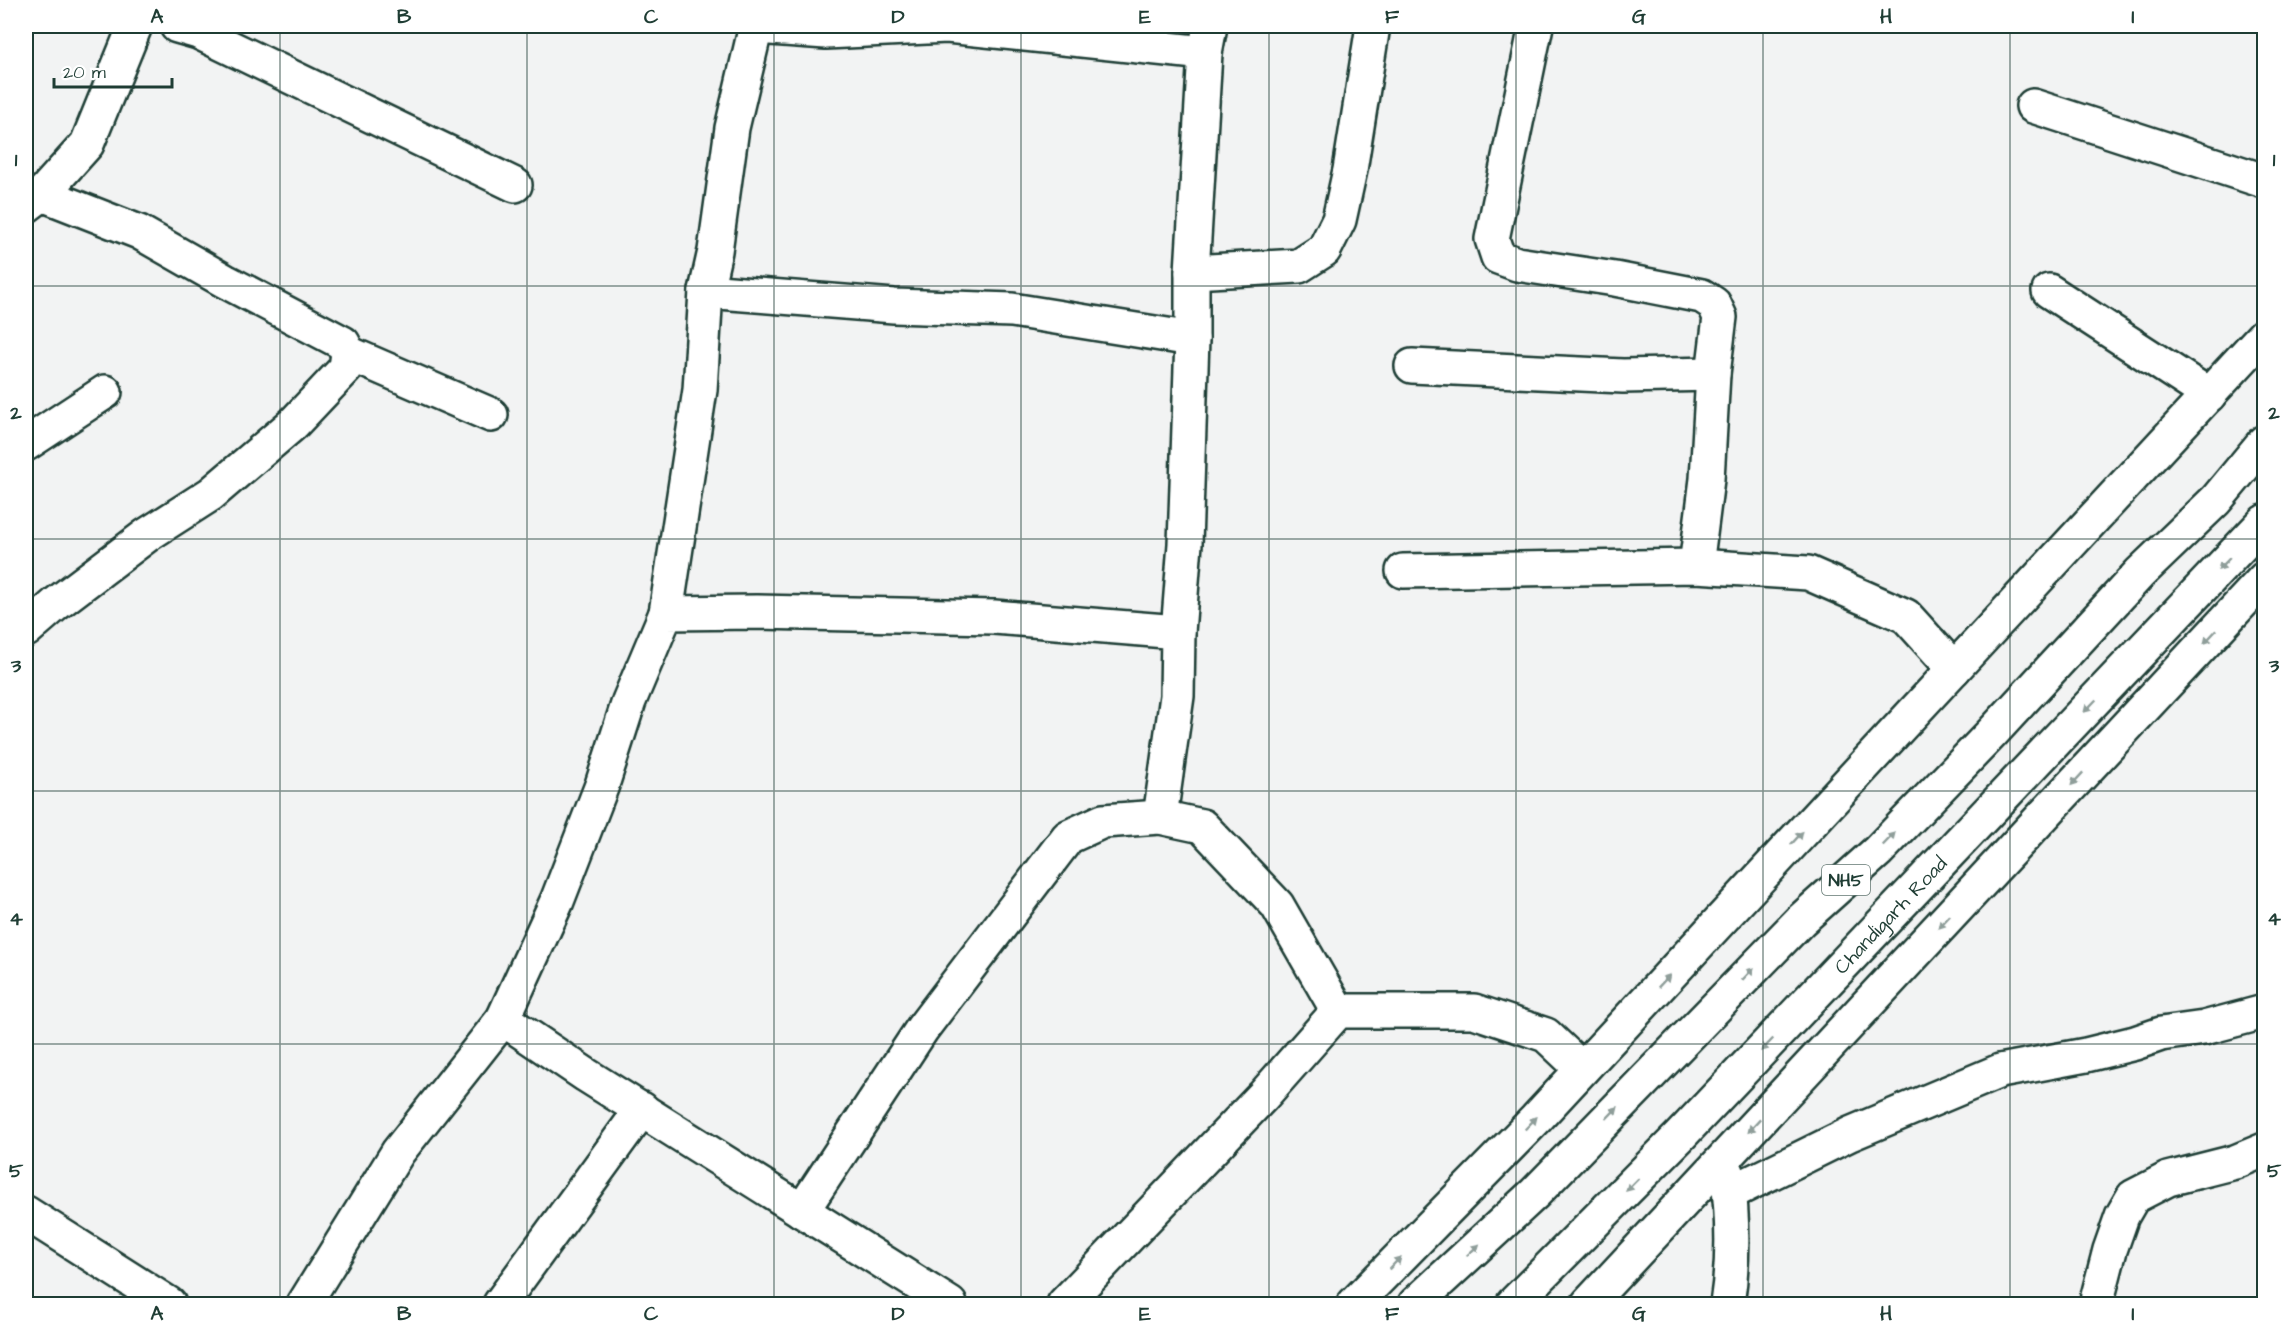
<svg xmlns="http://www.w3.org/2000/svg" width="2290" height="1330" viewBox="0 0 2290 1330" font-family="'Architects Daughter',sans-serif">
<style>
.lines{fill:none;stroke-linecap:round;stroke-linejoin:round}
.minor-casing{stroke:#1f3d34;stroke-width:38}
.tertiary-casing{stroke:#1f3d34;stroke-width:38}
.secondary-casing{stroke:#1f3d34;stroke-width:38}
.trunk-casing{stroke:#1f3d34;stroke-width:38}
.minor{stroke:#fff;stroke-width:33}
.tertiary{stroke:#fff;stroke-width:33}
.secondary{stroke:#fff;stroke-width:33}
.trunk{stroke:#fff;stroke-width:33}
.oneway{fill:#8f9e9a}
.grid{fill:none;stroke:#1f3d34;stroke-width:1.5;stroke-opacity:0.55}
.labels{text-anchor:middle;stroke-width:4.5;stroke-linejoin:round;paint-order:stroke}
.shield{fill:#fff;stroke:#627771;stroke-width:1.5}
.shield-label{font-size:18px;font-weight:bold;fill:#1f3d34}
.street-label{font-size:20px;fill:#1f3d34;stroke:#fff}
.neatline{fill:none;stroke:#1f3d34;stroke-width:2}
.grid-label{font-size:20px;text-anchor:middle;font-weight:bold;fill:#1f3d34}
</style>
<rect width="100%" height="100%" fill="#f2f3f3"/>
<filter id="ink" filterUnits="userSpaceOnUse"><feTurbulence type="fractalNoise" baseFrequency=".0167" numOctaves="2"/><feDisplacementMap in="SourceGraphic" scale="12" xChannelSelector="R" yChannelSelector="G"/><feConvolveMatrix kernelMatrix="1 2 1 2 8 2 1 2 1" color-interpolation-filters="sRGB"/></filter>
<g filter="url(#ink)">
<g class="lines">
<g class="minor-casing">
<g id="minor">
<polyline points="177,26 198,32 515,185"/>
<polyline points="1536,26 1492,239 1498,257 1517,264 1615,279 1702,296 1714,304 1720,317 1713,374 1707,479 1696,566"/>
<polyline points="756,27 826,32 947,26 1205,53"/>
<polyline points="2033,106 2264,181"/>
<polyline points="1192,272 1299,266 1324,250 1339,220 1350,170 1373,26"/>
<polyline points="706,291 894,306 1012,310 1192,339"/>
<polyline points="2049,291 2209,395"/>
<polyline points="348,353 491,415"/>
<polyline points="1412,366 1623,376 1713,374"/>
<polyline points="26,444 105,392"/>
<polyline points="1403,571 1696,566 1808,573 1906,616 1954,669"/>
<polyline points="666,613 700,390 706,291 715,251 732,128 756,26"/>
<polyline points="26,630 56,604 147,535 211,494 293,424 346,368 348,353 343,343 225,281 139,232 42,194"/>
<polyline points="1178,632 1185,544 1192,339 1192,272 1205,53 1210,26"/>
<polyline points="503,1019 586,1075 950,1304"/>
<path d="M 1727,1172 C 1733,1216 1734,1260 1727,1304"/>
<polyline points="1730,1193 1850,1134 2000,1071 2086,1055 2135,1043 2161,1034 2204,1028 2264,1012"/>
<polyline points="802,1211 922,1029 1068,837 1103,821 1160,817 1202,826 1277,905 1338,1011"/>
<polyline points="304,1304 398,1152 503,1019 557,901 602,785 629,701 666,613 757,612 994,617 1178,632 1177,696 1160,817"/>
<polyline points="500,1304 642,1109"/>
<polyline points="1064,1304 1263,1096 1338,1011 1474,1011 1546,1035 1582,1069"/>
<polyline points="2096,1304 2110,1250 2122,1216 2133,1197 2168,1179 2235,1162 2264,1150"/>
</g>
</g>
<g class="tertiary-casing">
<g id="tertiary">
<polyline points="26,206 42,194 87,144 135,26"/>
<polyline points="26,1213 169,1304"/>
</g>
</g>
<g class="secondary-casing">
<g id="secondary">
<polyline points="1354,1304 1536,1119 2264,335"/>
<polyline points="1588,1304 2264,579"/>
</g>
</g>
<g class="trunk-casing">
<g id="trunk">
<polyline points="1415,1304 1535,1193 1801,920 1878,851 1992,733 2140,573 2216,500 2264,442"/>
<path id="s1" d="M 1513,1304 L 1679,1137 L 2264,522"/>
</g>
</g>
<use href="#minor" class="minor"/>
<use href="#tertiary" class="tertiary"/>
<use href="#secondary" class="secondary"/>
<use href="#trunk" class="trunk"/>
</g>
<defs><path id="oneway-solid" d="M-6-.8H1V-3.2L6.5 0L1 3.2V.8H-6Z" transform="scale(1.5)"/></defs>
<g class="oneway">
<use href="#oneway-solid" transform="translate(2224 564) rotate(134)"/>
<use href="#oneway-solid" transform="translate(2210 637) rotate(133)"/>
<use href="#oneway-solid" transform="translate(2090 706) rotate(134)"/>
<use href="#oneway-solid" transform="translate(2077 779) rotate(133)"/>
<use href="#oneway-solid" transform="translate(1797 838) rotate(-47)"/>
<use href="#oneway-solid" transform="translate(1889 839) rotate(-46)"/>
<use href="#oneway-solid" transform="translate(1944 922) rotate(133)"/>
<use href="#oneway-solid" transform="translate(1748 974) rotate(-46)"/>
<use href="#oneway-solid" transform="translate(1664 981) rotate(-47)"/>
<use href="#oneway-solid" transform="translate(1767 1045) rotate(134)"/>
<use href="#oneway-solid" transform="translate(1612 1113) rotate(-46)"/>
<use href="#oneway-solid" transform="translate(1531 1123) rotate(-46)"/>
<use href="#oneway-solid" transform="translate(1754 1126) rotate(133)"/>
<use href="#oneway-solid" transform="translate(1632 1185) rotate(135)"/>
<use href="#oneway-solid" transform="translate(1473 1250) rotate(-42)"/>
<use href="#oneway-solid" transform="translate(1395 1263) rotate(-46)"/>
</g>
</g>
<path class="grid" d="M 280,26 L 280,1304M 527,26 L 527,1304M 774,26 L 774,1304M 1021,26 L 1021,1304M 1269,26 L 1269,1304M 1516,26 L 1516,1304M 1763,26 L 1763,1304M 2010,26 L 2010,1304M 26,286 L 2264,286M 26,539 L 2264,539M 26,791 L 2264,791M 26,1044 L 2264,1044"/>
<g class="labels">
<rect class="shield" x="1822" y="865" width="48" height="30" rx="4.5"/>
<g class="shield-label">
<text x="1846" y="886">NH5</text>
</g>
<g class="street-label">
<text dy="7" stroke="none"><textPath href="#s1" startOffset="542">Chandigarh Road</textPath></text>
</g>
</g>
<rect width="2290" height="1330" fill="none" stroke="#fff" stroke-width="66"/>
<path d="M54 78v9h118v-9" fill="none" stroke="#1f3d34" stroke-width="3"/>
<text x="63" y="78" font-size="18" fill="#1f3d34" stroke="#ffffff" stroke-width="4.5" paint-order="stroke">20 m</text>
<rect x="33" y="33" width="2224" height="1264" class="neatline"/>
<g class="grid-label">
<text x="157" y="23">A</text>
<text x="404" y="23">B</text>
<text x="651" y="23">C</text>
<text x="898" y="23">D</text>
<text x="1145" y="23">E</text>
<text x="1392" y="23">F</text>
<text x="1639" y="23">G</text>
<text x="1886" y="23">H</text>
<text x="2133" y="23">I</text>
<text x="16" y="166">1</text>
<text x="2274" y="166">1</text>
<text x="16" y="419">2</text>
<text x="2274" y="419">2</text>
<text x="16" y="672">3</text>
<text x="2274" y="672">3</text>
<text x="16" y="925">4</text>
<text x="2274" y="925">4</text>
<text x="16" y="1177">5</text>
<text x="2274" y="1177">5</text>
<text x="157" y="1320">A</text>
<text x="404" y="1320">B</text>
<text x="651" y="1320">C</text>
<text x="898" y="1320">D</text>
<text x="1145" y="1320">E</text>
<text x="1392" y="1320">F</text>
<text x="1639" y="1320">G</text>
<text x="1886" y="1320">H</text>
<text x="2133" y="1320">I</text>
</g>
</svg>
